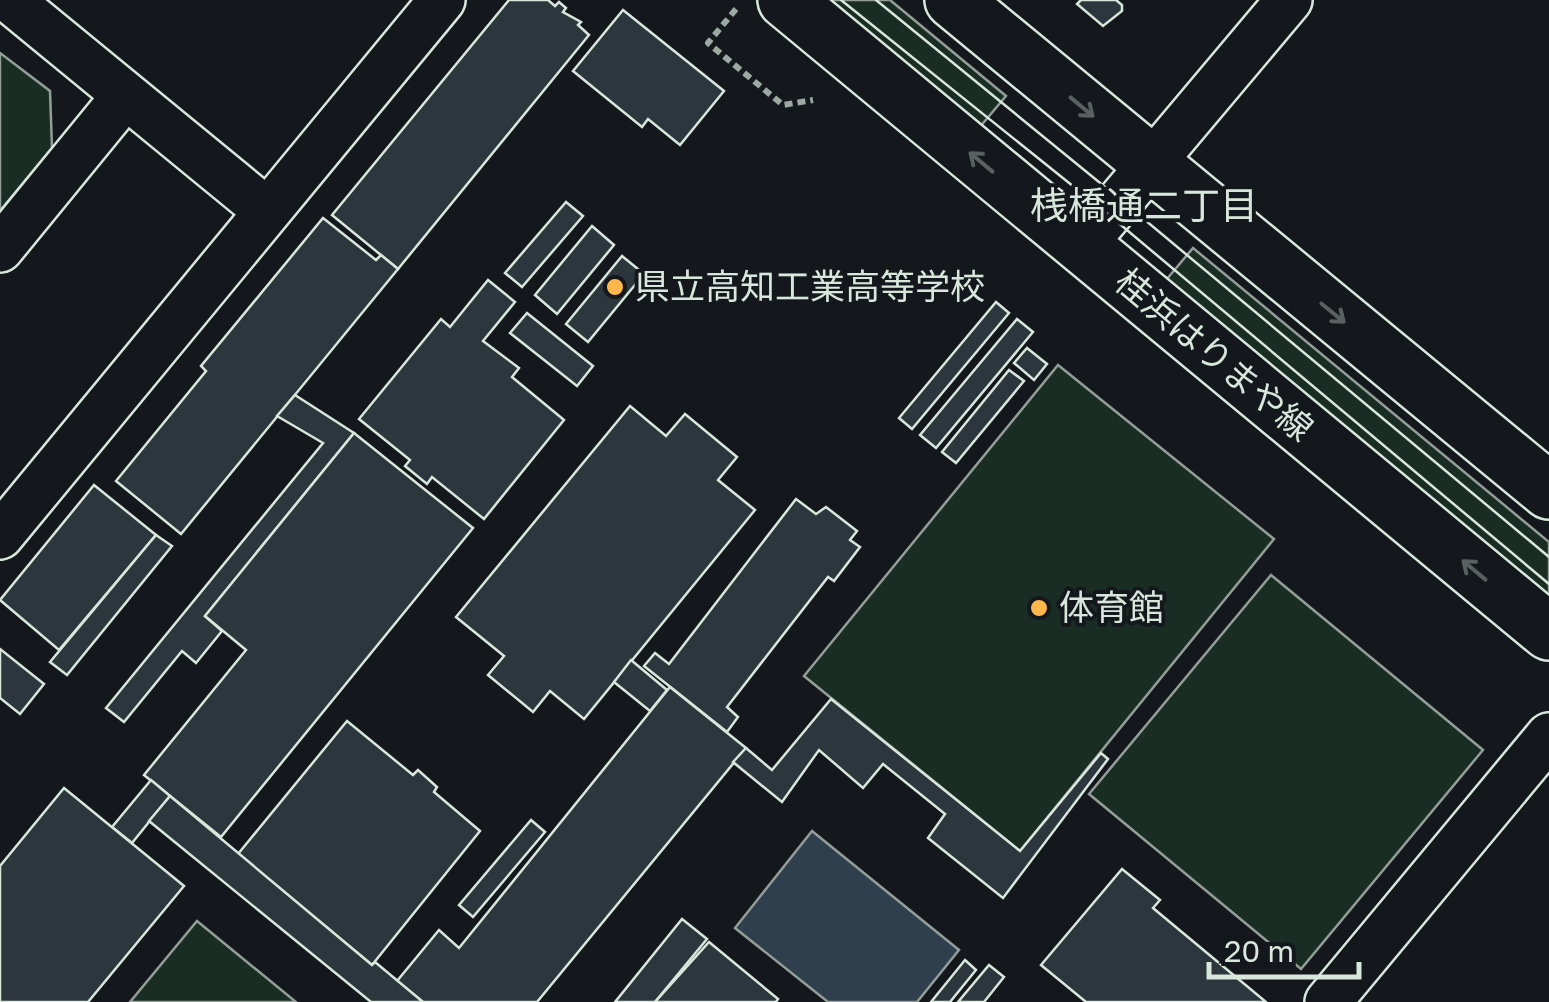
<svg xmlns="http://www.w3.org/2000/svg" width="1549" height="1002" viewBox="0 0 1549 1002" font-family="'Golos Text','Noto Sans JP',sans-serif">
<style>
.green{fill:#1a2d24;stroke:#939e99;stroke-width:2.5}
.water{fill:#2f3f4d;stroke:#939e99;stroke-width:2.5}
.building{fill:#2c363c;stroke:#d8e6dc;stroke-width:2.5}
.lines{fill:none;stroke-linecap:round;stroke-linejoin:round}
.street-casing{stroke:#d8e6dc;stroke-width:50}
.primary-casing{stroke:#d8e6dc;stroke-width:60}
.path{stroke:#9da8a2;stroke-width:6;stroke-dasharray:8 5;stroke-linecap:butt}
.street{stroke:#14181c;stroke-width:45}
.primary{stroke:#14181c;stroke-width:55}
.tram{stroke:#d8e6dc;stroke-width:2.5}
.oneway{stroke:#59605f}
.poi-dot{fill:#ffb74d;stroke:#14181c;stroke-width:4}
.labels{text-anchor:middle;stroke-width:8;stroke-linejoin:round;paint-order:stroke}
.poi-label{font-size:35px;fill:#d8e6dc;stroke:#14181c;text-anchor:start}
.street-label{font-size:35px;fill:#d8e6dc;stroke:#14181c}
.neighbourhood-label{font-size:38px;fill:#d8e6dc;stroke:#14181c}
</style>
<rect width="100%" height="100%" fill="#14181c"/>
<g class="green">
<polygon points="824,0 890,0 1006,96 979,128"/>
<polygon points="0,53 50,91 52,148 0,211"/>
<polygon points="1193,248 1549,542 1549,597 1166,280"/>
<polygon points="1058,365 1274,539 1020,851 804,676"/>
<polygon points="1271,575 1483,750 1301,969 1089,794"/>
<polygon points="197,921 296,1002 130,1002"/>
</g>
<polygon class="water" points="812,831 959,950 917,1002 828,1002 735,928"/>
<g class="building">
<polygon points="509,0 548,0 555,6 559,2 566,8 563,12 581,22 578,25 589,35 398,269 332,215"/>
<polygon points="1081,0 1116,0 1122,5 1122,11 1103,26 1077,4"/>
<polygon points="623,10 724,91 680,145 648,119 642,127 573,71"/>
<polygon points="566,202 583,216 522,287 505,273"/>
<polygon points="323,218 376,260 381,255 398,269 181,534 116,481 206,371 201,366"/>
<polygon points="592,226 614,245 557,314 535,295"/>
<polygon points="622,256 644,274 588,342 566,324"/>
<polygon points="488,280 515,302 483,341 519,368 512,377 564,420 484,519 432,477 427,484 405,466 410,460 359,419 441,319 450,327"/>
<polygon points="996,302 1009,313 912,429 899,418"/>
<polygon points="527,313 593,366 577,386 510,333"/>
<polygon points="1017,319 1033,332 936,448 920,435"/>
<polygon points="1027,348 1047,364 1034,380 1014,363"/>
<polygon points="1009,370 1024,381 956,463 942,452"/>
<polygon points="295,395 354,433 205,616 222,631 196,663 182,651 124,722 106,708 323,443 277,416"/>
<polygon points="630,406 666,436 685,414 737,457 718,480 755,510 584,719 550,691 533,712 488,675 504,656 456,617"/>
<polygon points="354,433 473,528 221,837 144,775 246,650 205,616"/>
<polygon points="94,485 156,535 59,650 0,600"/>
<polygon points="796,499 816,514 826,507 857,531 850,540 860,547 834,581 828,577 727,707 738,717 727,732 644,666 655,653 669,664"/>
<polygon points="156,535 172,546 67,675 50,662"/>
<polygon points="0,649 44,684 20,714 0,698"/>
<polygon points="631,660 667,690 650,711 614,682"/>
<polygon points="670,687 746,748 537,1002 423,1002 397,981 439,930 459,948"/>
<polygon points="831,699 1020,851 1101,753 1108,759 1003,898 928,838 945,814 883,764 863,788 819,750 782,802 733,762 746,748 772,770"/>
<polygon points="347,721 413,775 418,770 437,787 434,792 480,831 372,965 238,854"/>
<polygon points="151,780 170,796 132,843 112,827"/>
<polygon points="64,788 184,886 88,1002 0,1002 0,866"/>
<polygon points="170,796 372,965 375,962 423,1002 371,1002 149,821"/>
<polygon points="531,820 545,832 473,917 459,905"/>
<polygon points="1122,869 1160,900 1153,908 1266,1002 1086,1002 1041,965"/>
<polygon points="682,919 707,939 655,1002 615,1002"/>
<polygon points="709,942 778,999 776,1002 655,1002"/>
<polygon points="965,960 976,970 950,1002 931,1002"/>
<polygon points="989,965 1004,977 984,1002 958,1002"/>
</g>
<g class="lines">
<g class="street-casing">
<g id="street">
<polyline points="10,0 267,211"/>
<polyline points="1082,246 1289,0"/>
<polyline points="0,249 125,96"/>
<polyline points="0,536 442,0"/>
<polyline points="1328,1002 1549,736"/>
</g>
</g>
<g class="primary-casing">
<g id="primary">
<polyline points="786,0 1549,632"/>
<polyline points="953,0 1549,491"/>
</g>
</g>
<polyline class="path" points="736,9 708,43 783,105 813,100"/>
<use href="#street" class="street"/>
<use href="#primary" class="primary"/>
<g class="tram">
<polyline points="841,0 1109,215 1549,584"/>
<polyline points="876,0 1121,200 1549,557"/>
</g>
</g>
<defs><path id="oneway-shaft" d="M-6 0H5M1.5-3L5.5 0L1.5 3" fill="none" stroke-width="1.6" stroke-linecap="round" stroke-linejoin="round" transform="scale(2.5)"/></defs>
<g class="oneway">
<use href="#oneway-shaft" transform="translate(1082 107) rotate(40)"/>
<use href="#oneway-shaft" transform="translate(981 162) rotate(-140)"/>
<use href="#oneway-shaft" transform="translate(1333 313) rotate(39)"/>
<use href="#oneway-shaft" transform="translate(1474 570) rotate(-140)"/>
</g>
<g class="poi-dot">
<circle cx="615" cy="287" r="10"/>
<circle cx="1039" cy="608" r="10"/>
</g>
<g class="labels">
<g class="poi-label">
<text x="635" y="299">県立高知工業高等学校</text>
<text x="1059" y="620">体育館</text>
</g>
<g class="street-label">
<text transform="translate(1214 355) rotate(40)" y="12">桂浜はりまや線</text>
</g>
<g class="neighbourhood-label">
<text x="1144" y="219">桟橋通二丁目</text>
</g>
</g>
<path d="M1209 962v15h150v-15" fill="none" stroke="#d8e6dc" stroke-width="5"/>
<text x="1224" y="962" font-size="30" fill="#d8e6dc" stroke="#14181c" stroke-width="8" paint-order="stroke">20 m</text>
</svg>
